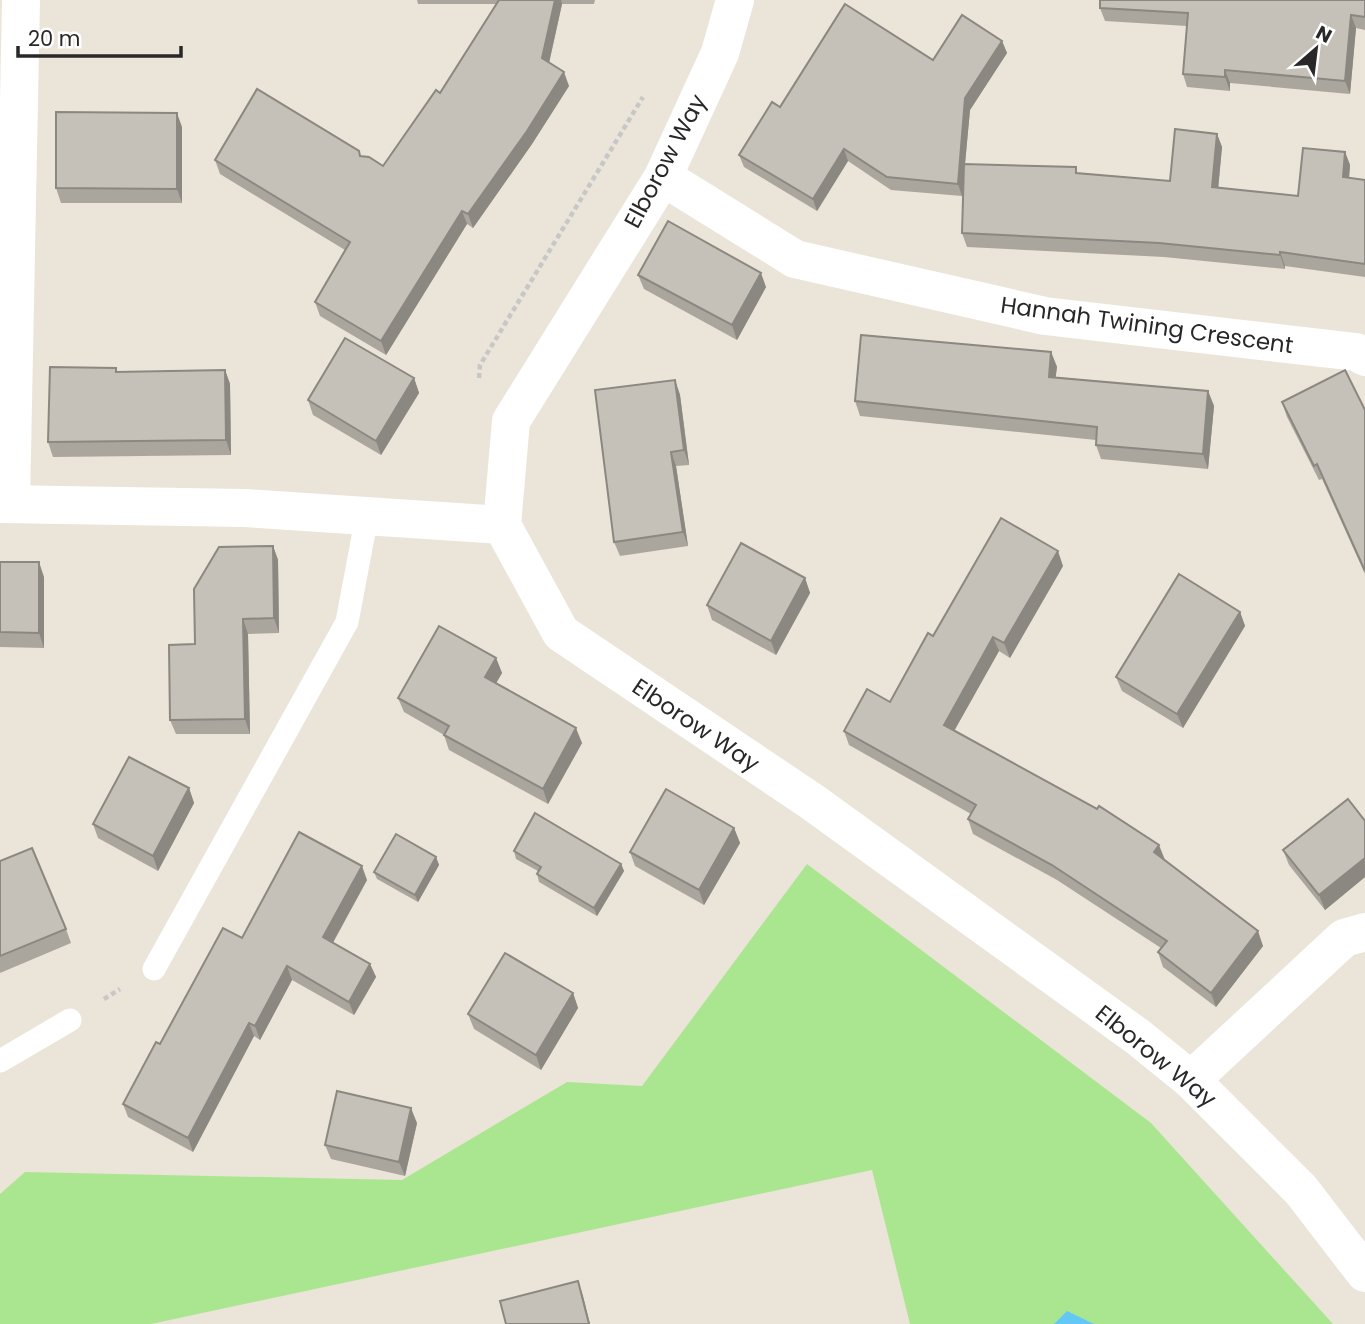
<svg xmlns="http://www.w3.org/2000/svg" width="1365" height="1324" viewBox="0 0 1365 1324" font-family="Poppins,sans-serif">
<style>
.green{fill:#aae690}
.water{fill:#63c8f5}
.lines{fill:none;stroke-linecap:round;stroke-linejoin:round}
.path{stroke:#c7c7c7;stroke-width:4.5;stroke-dasharray:5 3.5;stroke-linecap:butt}
.service{stroke:#fff;stroke-width:23}
.minor{stroke:#fff;stroke-width:38}
.wall{fill:#aaa69e}
.shaded-wall{fill:#8b8781}
.building{fill:#c6c1b8;stroke:#8b8781;stroke-width:2}
.labels{text-anchor:middle;stroke-width:5;stroke-linejoin:round;paint-order:stroke}
.street-label{font-size:23px;fill:#282828;stroke:#fff}
</style>
<rect width="100%" height="100%" fill="#ebe4d8"/>
<polygon class="green" points="807,864 1151,1123 1333,1324 910,1324 872,1170 151,1324 0,1324 0,1194 25,1172 402,1180 567,1082 642,1086"/>
<polygon class="water" points="1067,1311 1094,1324 1054,1324"/>
<g class="lines">
<g class="path">
<polyline points="479,378 480,365 643,97"/>
<polyline points="104,999 120,989"/>
</g>
<g class="service">
<polyline points="154,969 347,622 367,516"/>
<polyline points="0,1061 70,1020"/>
</g>
<g class="minor">
<polyline points="735,0 720,53 663,177 511,421 502,525 561,633 811,801 1138,1037 1191,1080 1301,1190 1365,1273"/>
<polyline points="663,177 795,259 1045,316 1356,352 1365,357"/>
<polyline points="0,504 245,508 502,525"/>
<polyline points="11,504 21,0"/>
<polyline points="1191,1080 1344,938 1365,932"/>
</g>
</g>
<g class="wall">
<polygon points="417,0 595,0 594,4 562,4 549,63 569,86 532,144 473,228 467,224 386,355 320,316 315,302 345,250 220,174 215,160 361,156 383,166 440,93 496,4 418,4"/>
<polygon points="1365,0 1365,30 1356,28 1350,94 1230,83 1230,91 1187,87 1183,74 1187,26 1105,21 1100,8"/>
<polygon points="1002,41 1007,53 970,110 965,164 1170,181 1217,134 1222,147 1218,188 1298,196 1345,152 1350,165 1349,178 1365,180 1365,277 1285,266 1285,269 1164,257 967,247 962,233 962,196 891,190 848,161 817,211 744,167 739,155 780,107 933,60"/>
<polygon points="182,127 182,203 61,203 56,188"/>
<polygon points="638,275 766,287 737,340 644,289"/>
<polygon points="1051,352 1057,367 1055,377 1208,391 1214,406 1208,469 1101,459 1096,445 1096,440 860,416 855,401"/>
<polygon points="225,370 230,384 231,455 53,457 48,442 117,372"/>
<polygon points="414,378 419,393 381,455 313,415 308,400"/>
<polygon points="675,380 680,395 689,465 676,466 688,546 620,556 614,542"/>
<polygon points="1282,402 1365,410 1365,574 1322,479 1319,480 1287,417"/>
<polygon points="273,546 278,560 279,633 248,634 250,734 176,734 170,720 195,644"/>
<polygon points="0,562 44,577 44,648 0,647"/>
<polygon points="1063,566 1010,658 999,651 954,731 1164,860 1263,946 1216,1007 1163,967 1158,952 1161,948 1057,880 973,834 968,819 971,814 849,745 844,731 890,702 933,636"/>
<polygon points="805,578 810,593 776,655 712,620 707,605"/>
<polygon points="1240,612 1245,626 1183,728 1122,691 1116,677"/>
<polygon points="496,658 502,673 496,683 582,743 548,804 449,750 444,735 404,712 398,698"/>
<polygon points="189,788 194,803 158,871 98,838 93,824"/>
<polygon points="1365,821 1365,877 1325,910 1289,865 1283,850"/>
<polygon points="734,828 740,843 704,905 635,866 630,852"/>
<polygon points="514,851 621,864 624,871 597,916 539,882 537,874 538,871 516,859"/>
<polygon points="436,857 439,865 418,902 377,879 374,872"/>
<polygon points="0,861 66,929 71,943 0,973"/>
<polygon points="367,880 333,943 370,964 376,977 354,1015 292,980 260,1040 254,1036 193,1152 128,1117 123,1104 160,1044 242,938"/>
<polygon points="573,993 578,1008 541,1070 474,1029 468,1014"/>
<polygon points="417,1123 405,1176 331,1159 325,1145"/>
</g>
<g class="shaded-wall">
<polygon points="555,0 561,0 562,4 547,72 542,58"/>
<polygon points="1351,15 1356,28 1350,94 1345,81"/>
<polygon points="1002,41 1007,53 970,110 962,196 958,184 965,98"/>
<polygon points="1225,70 1230,83 1230,91 1225,77"/>
<polygon points="564,72 569,86 532,144 473,228 468,214"/>
<polygon points="177,113 182,127 182,203 177,189"/>
<polygon points="1217,134 1222,147 1217,201 1212,187"/>
<polygon points="844,149 848,161 817,211 813,199"/>
<polygon points="1345,152 1350,165 1348,190 1343,177"/>
<polygon points="462,211 467,224 386,355 381,341"/>
<polygon points="1280,252 1285,266 1285,269 1280,255"/>
<polygon points="761,273 766,287 737,340 732,325"/>
<polygon points="1051,352 1057,367 1054,391 1049,377"/>
<polygon points="225,370 230,384 231,455 226,440"/>
<polygon points="414,378 419,393 381,455 376,441"/>
<polygon points="675,380 680,395 689,465 684,450"/>
<polygon points="1208,391 1214,406 1208,469 1203,454"/>
<polygon points="671,452 676,466 688,546 683,532"/>
<polygon points="273,546 278,560 279,633 274,618"/>
<polygon points="1058,551 1063,566 1010,658 1004,643"/>
<polygon points="39,562 44,577 44,648 39,633"/>
<polygon points="805,578 810,593 776,655 771,641"/>
<polygon points="1240,612 1245,626 1183,728 1177,714"/>
<polygon points="243,619 248,634 250,734 245,719"/>
<polygon points="993,637 999,651 949,740 944,725"/>
<polygon points="496,658 502,673 491,692 485,677"/>
<polygon points="576,728 582,743 548,804 543,789"/>
<polygon points="189,788 194,803 158,871 153,856"/>
<polygon points="734,828 740,843 704,905 699,890"/>
<polygon points="1159,845 1165,860 1154,852"/>
<polygon points="436,857 439,865 418,902 415,895"/>
<polygon points="1365,858 1365,877 1325,910 1319,895"/>
<polygon points="621,864 624,871 597,916 594,908"/>
<polygon points="362,866 367,880 328,951 323,937"/>
<polygon points="1258,931 1263,946 1216,1007 1211,993"/>
<polygon points="370,964 376,977 354,1015 349,1002"/>
<polygon points="287,966 292,980 260,1040 255,1026"/>
<polygon points="573,993 578,1008 541,1070 536,1055"/>
<polygon points="249,1023 254,1036 193,1152 188,1138"/>
<polygon points="411,1108 417,1123 405,1176 399,1162"/>
<polygon points="578,1281 583,1296 590,1324 589,1324"/>
</g>
<g class="building">
<polygon points="499,0 555,0 542,58 564,72 527,131 468,214 462,211 381,341 315,302 350,242 215,160 257,89 359,151 360,156 369,157 383,166 436,90 440,93"/>
<polygon points="1100,0 1365,0 1365,17 1351,15 1345,81 1225,70 1225,77 1183,74 1188,13 1100,8"/>
<polygon points="845,4 933,60 962,15 1002,41 965,98 958,184 887,177 844,149 813,199 739,155 772,102 780,107"/>
<polygon points="56,112 177,113 177,189 56,188"/>
<polygon points="1175,129 1217,134 1212,187 1298,196 1303,148 1345,152 1343,177 1365,180 1365,264 1280,252 1280,255 1159,243 962,233 964,164 1076,167 1076,173 1170,181"/>
<polygon points="668,221 761,273 732,325 638,275"/>
<polygon points="861,335 1051,352 1049,377 1208,391 1203,454 1096,445 1097,427 855,401"/>
<polygon points="345,338 414,378 376,441 308,400"/>
<polygon points="50,367 116,368 116,372 225,370 226,440 48,442"/>
<polygon points="1345,370 1365,410 1365,571 1317,464 1314,466 1282,402"/>
<polygon points="675,380 684,450 671,452 683,532 614,542 595,390"/>
<polygon points="1001,518 1058,551 1004,643 993,637 944,725 1097,809 1099,806 1159,845 1154,852 1258,931 1211,993 1158,952 1167,941 1052,865 968,819 976,805 844,731 867,689 890,702 928,633 933,636"/>
<polygon points="741,543 805,578 771,641 707,605"/>
<polygon points="273,546 274,618 243,619 245,719 170,720 169,645 195,644 194,589 219,547"/>
<polygon points="0,562 39,562 39,633 0,632"/>
<polygon points="1179,574 1240,612 1177,714 1116,677"/>
<polygon points="439,626 496,658 485,677 576,728 543,789 444,735 449,726 398,698"/>
<polygon points="129,757 189,788 153,856 93,824"/>
<polygon points="666,789 734,828 699,890 630,852"/>
<polygon points="1348,799 1365,821 1365,858 1319,895 1283,850"/>
<polygon points="535,813 621,864 594,908 537,874 541,867 514,851"/>
<polygon points="299,832 362,866 323,937 370,964 349,1002 287,966 255,1026 249,1023 188,1138 123,1104 156,1042 160,1044 223,928 242,938"/>
<polygon points="396,834 436,857 415,895 374,872"/>
<polygon points="32,848 66,929 0,956 0,861"/>
<polygon points="505,953 573,993 536,1055 468,1014"/>
<polygon points="337,1091 411,1108 399,1162 325,1145"/>
<polygon points="578,1281 589,1324 506,1324 500,1301"/>
</g>
<g class="labels">
<g class="street-label">
<text transform="translate(665 161) rotate(-62)" y="8">Elborow Way</text>
<text transform="translate(1147 325) rotate(8)" y="8">Hannah Twining Crescent</text>
<text transform="translate(696 725) rotate(34)" y="8">Elborow Way</text>
<text transform="translate(1156 1056) rotate(39)" y="8">Elborow Way</text>
</g>
</g>
<g transform="translate(1316 49) rotate(28)" stroke="#ffffff" stroke-width="5" paint-order="stroke">
<path d="M0-5L12 26L0 18L-12 26Z" fill="#282828"/>
<text y="-10" font-size="19" font-weight="bold" text-anchor="middle" fill="#282828">N</text>
</g>
<path d="M18 46v10h163v-10" fill="none" stroke="#282828" stroke-width="3.5"/>
<text x="28" y="46" font-size="21" fill="#282828" stroke="#ffffff" stroke-width="5" paint-order="stroke">20 m</text>
</svg>
